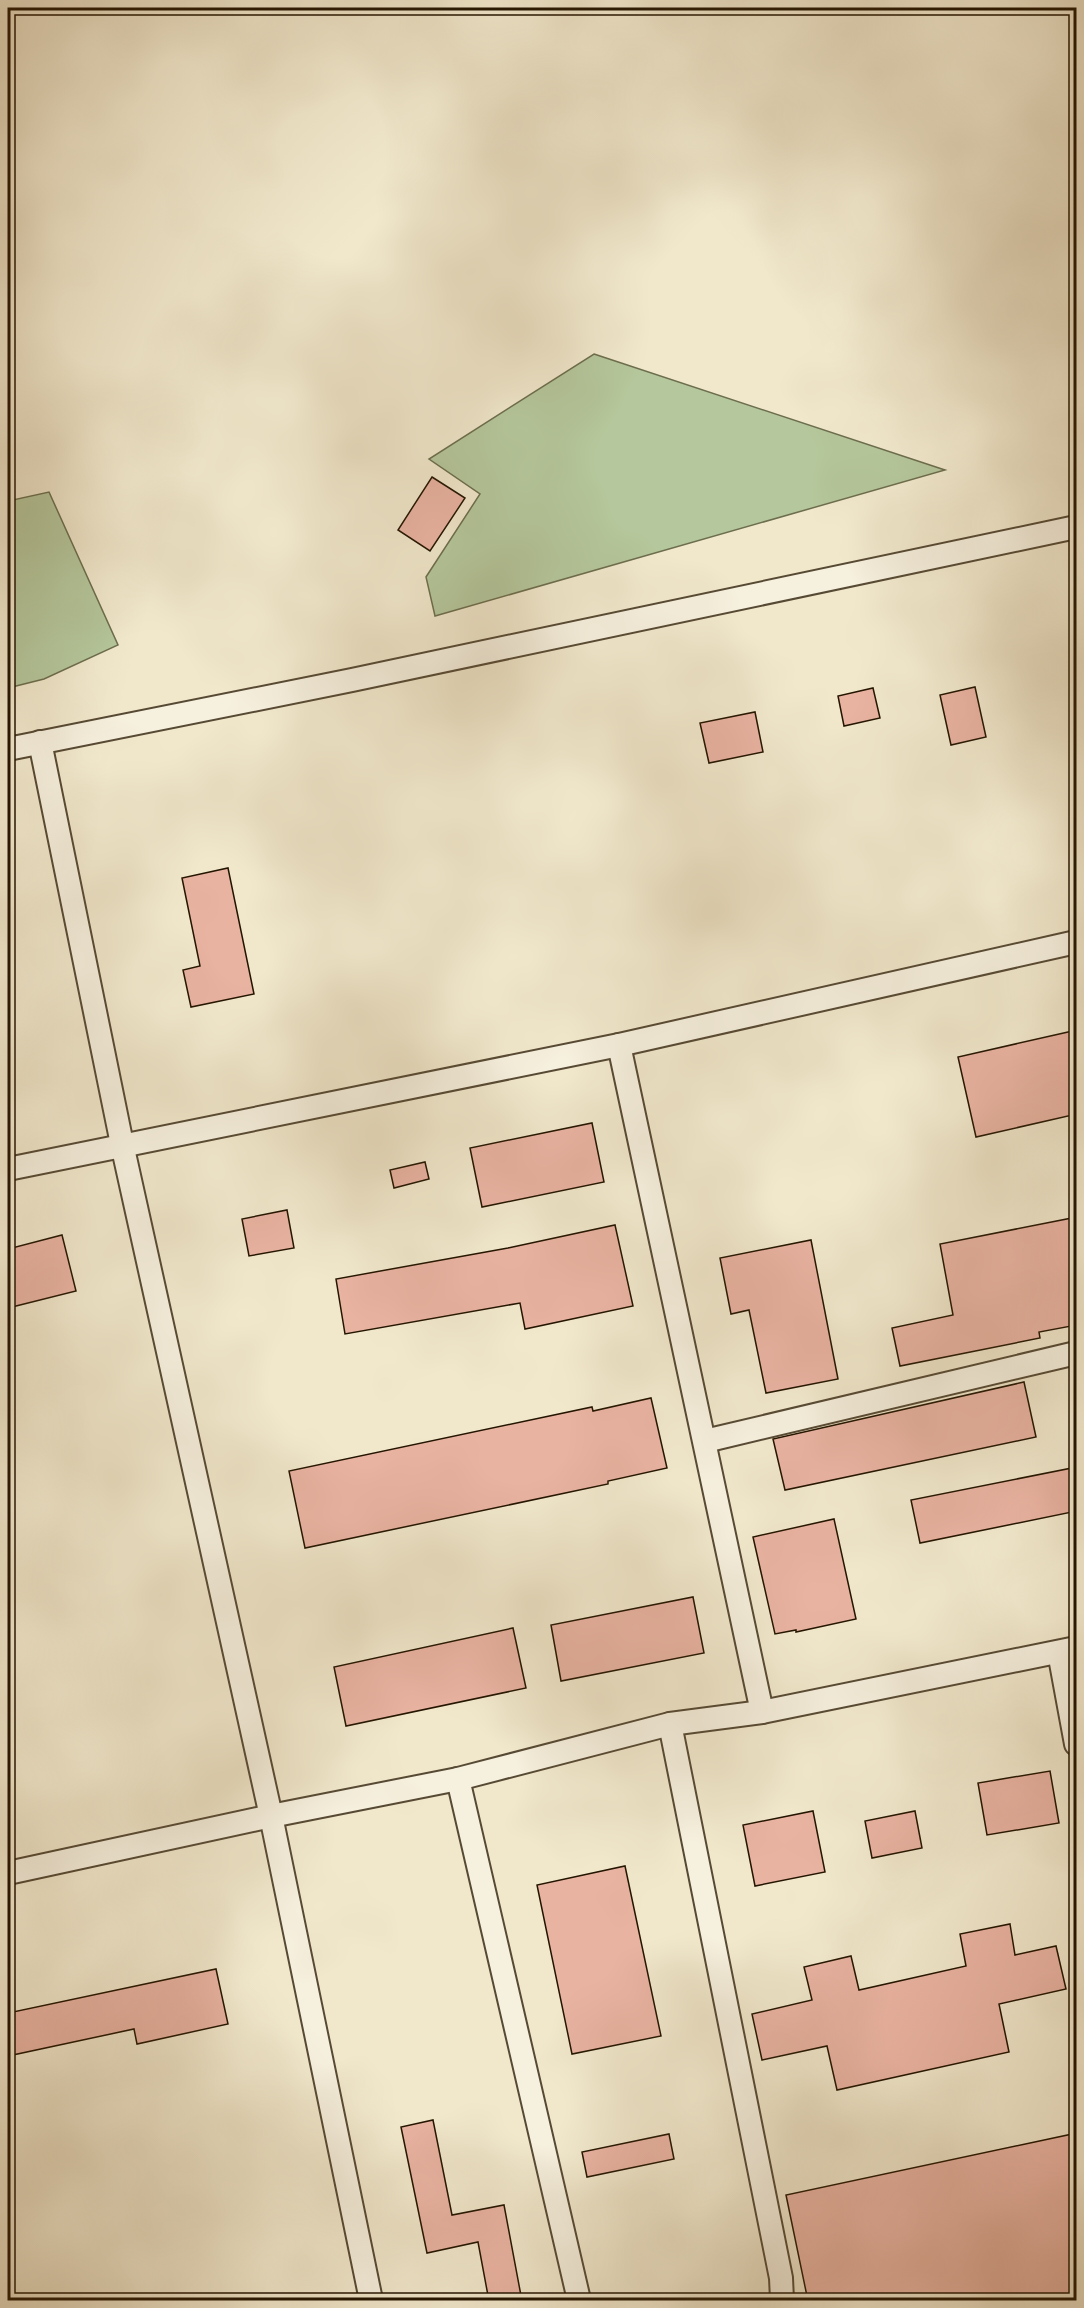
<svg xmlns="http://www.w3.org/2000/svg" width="1084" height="2308" viewBox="0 0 1084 2308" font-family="'Old Standard TT',serif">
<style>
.green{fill:#b5c79c;stroke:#6c6e4e;stroke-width:1.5}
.building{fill:#e9b3a2;stroke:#241501;stroke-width:1.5}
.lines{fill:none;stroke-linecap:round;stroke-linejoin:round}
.minor-casing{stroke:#574a34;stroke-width:26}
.minor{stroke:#f6f0de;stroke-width:22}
</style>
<rect width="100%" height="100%" fill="#f1e8cc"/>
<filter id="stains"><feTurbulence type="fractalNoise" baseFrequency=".00333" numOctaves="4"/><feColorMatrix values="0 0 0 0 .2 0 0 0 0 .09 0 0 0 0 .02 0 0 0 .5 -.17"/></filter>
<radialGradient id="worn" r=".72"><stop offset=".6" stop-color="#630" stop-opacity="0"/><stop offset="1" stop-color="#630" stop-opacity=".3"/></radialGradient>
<g class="green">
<polygon points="594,354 945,470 435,616 426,577 480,494 429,459"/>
<polygon points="49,492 118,645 44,679 8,688 8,501"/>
</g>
<g class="building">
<polygon points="432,477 465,498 430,551 398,530"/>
<polygon points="975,687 986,737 951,745 940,695"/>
<polygon points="873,688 880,718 844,726 838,696"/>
<polygon points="755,712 763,752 709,763 700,723"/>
<polygon points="228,868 254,994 191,1007 183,970 200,966 182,878"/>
<polygon points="1077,1030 1077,1114 976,1137 958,1057"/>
<polygon points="592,1123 604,1182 482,1207 470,1148"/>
<polygon points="425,1162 429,1179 394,1188 390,1170"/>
<polygon points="287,1210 294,1248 249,1256 242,1219"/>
<polygon points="1077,1217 1077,1325 1039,1332 1040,1338 900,1366 892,1328 953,1315 940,1244"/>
<polygon points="615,1225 633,1306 525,1329 520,1303 345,1334 336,1279 508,1248"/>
<polygon points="62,1235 76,1291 8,1308 8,1249"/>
<polygon points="811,1240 838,1379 766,1393 749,1310 731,1314 720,1258"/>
<polygon points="1024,1382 1036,1437 785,1490 773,1439"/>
<polygon points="651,1398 667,1468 608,1481 608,1484 305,1548 289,1471 592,1407 593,1411"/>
<polygon points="1077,1467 1077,1511 920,1543 911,1500"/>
<polygon points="834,1519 856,1619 796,1632 796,1630 775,1634 753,1537"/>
<polygon points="693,1597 704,1653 561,1681 551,1625"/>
<polygon points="513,1628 526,1688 346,1726 334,1667"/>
<polygon points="1050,1771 1059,1823 987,1835 978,1783"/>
<polygon points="813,1811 825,1872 755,1886 743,1825"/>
<polygon points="915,1811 922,1848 872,1858 865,1821"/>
<polygon points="625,1866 661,2036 572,2054 537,1885"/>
<polygon points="1010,1924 1015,1955 1056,1946 1066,1989 999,2004 1009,2052 837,2090 827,2046 762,2060 752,2014 812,2000 804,1967 851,1956 859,1990 966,1966 960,1934"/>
<polygon points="216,1969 228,2024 137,2044 134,2029 8,2056 8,2013"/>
<polygon points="433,2120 452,2215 504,2205 522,2301 489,2301 478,2242 427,2253 401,2127"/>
<polygon points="1077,2133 1077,2301 808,2301 786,2195"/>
<polygon points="669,2134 674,2159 587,2177 582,2152"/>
</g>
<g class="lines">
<g class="minor-casing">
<g id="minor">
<polyline points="40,742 122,1144 271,1816 371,2300"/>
<polyline points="8,749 352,680 1076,527"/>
<polyline points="619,1045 762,1712"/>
<polyline points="8,1169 619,1045 1076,942"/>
<polyline points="705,1441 1076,1353"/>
<polyline points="1059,1652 1076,1744"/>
<polyline points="670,1724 781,2278 782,2300"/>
<polyline points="458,1779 579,2300"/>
<polyline points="8,1873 271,1816 458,1779 670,1724 762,1712 1076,1648"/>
</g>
</g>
<use href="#minor" class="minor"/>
</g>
<rect width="1084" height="2308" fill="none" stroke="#f1e8cc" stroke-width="30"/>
<rect x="9" y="9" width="1066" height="2290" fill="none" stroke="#241501" stroke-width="3"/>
<rect x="15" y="15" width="1054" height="2278" fill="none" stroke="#241501" stroke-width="1.5"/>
<rect width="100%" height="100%" filter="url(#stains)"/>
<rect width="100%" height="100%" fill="url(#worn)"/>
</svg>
